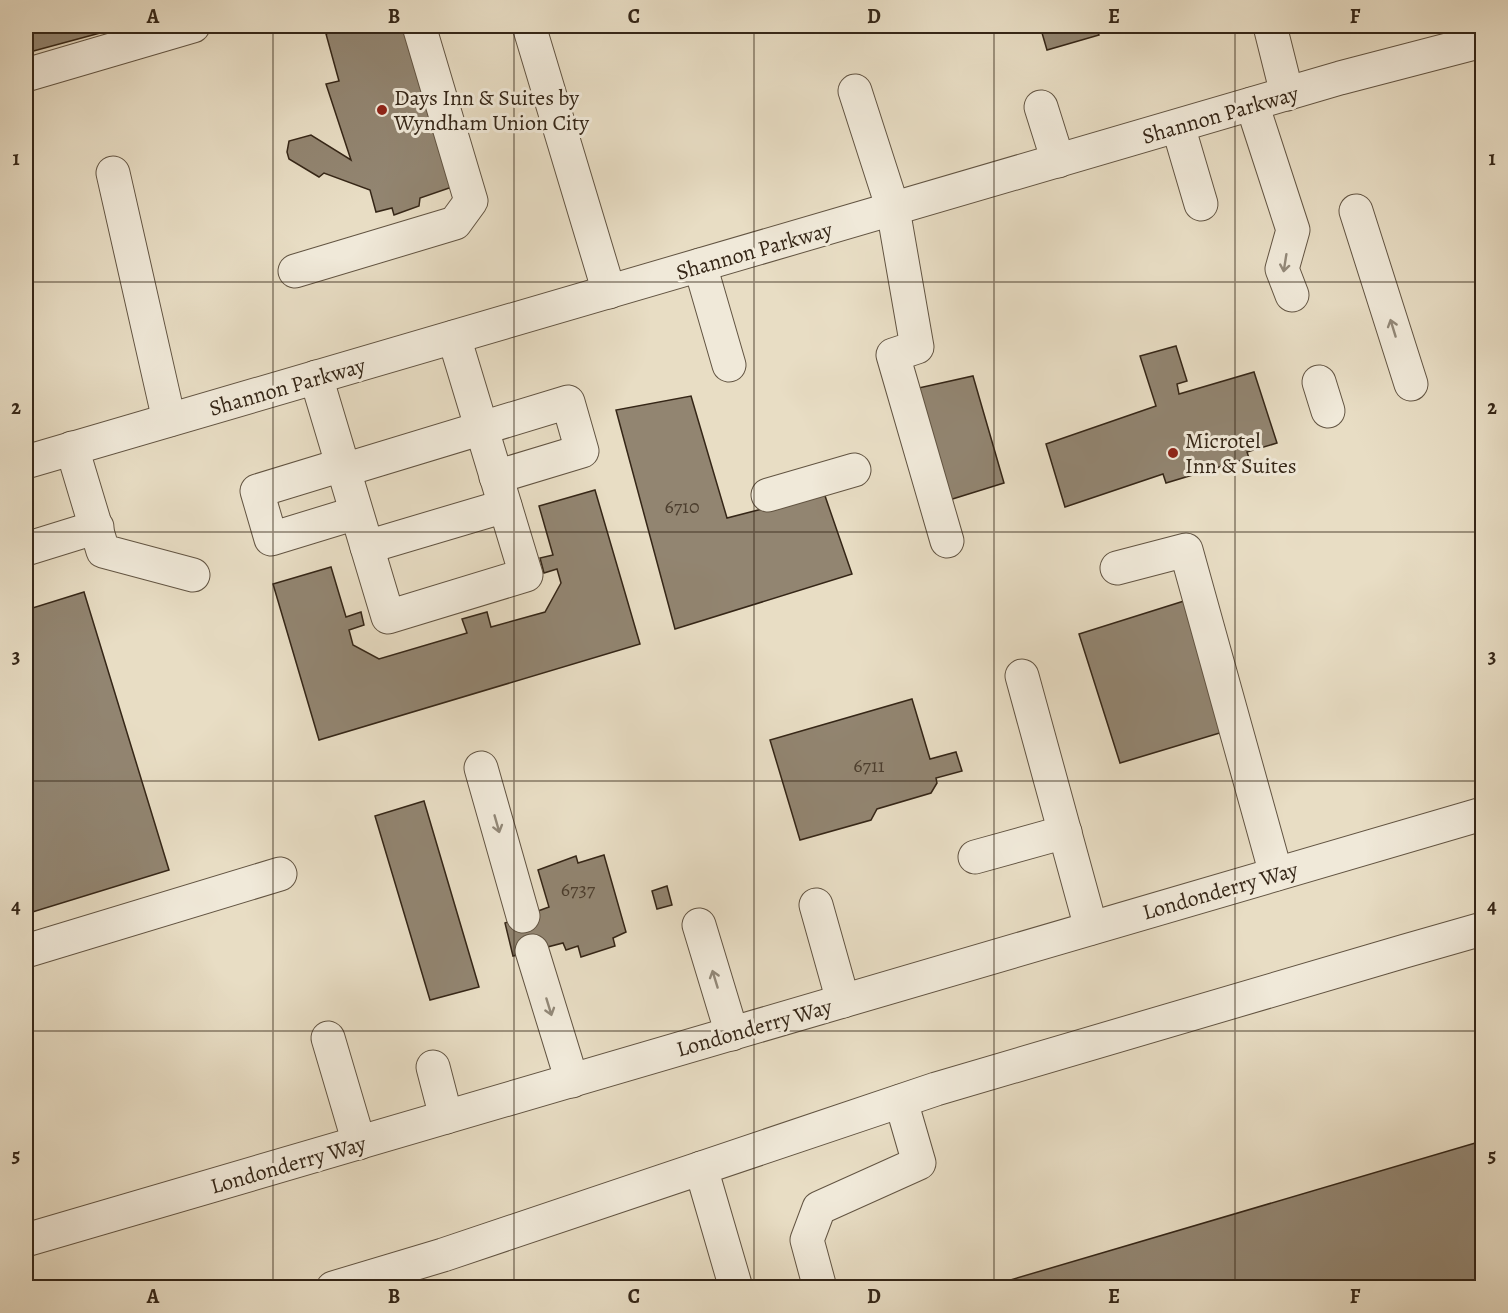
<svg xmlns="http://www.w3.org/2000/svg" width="1508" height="1313" viewBox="0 0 1508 1313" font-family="Alegreya,serif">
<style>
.building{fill:#928571;stroke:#352617;stroke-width:1.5}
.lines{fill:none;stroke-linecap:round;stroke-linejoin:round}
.minor-casing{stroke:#625442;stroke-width:35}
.minor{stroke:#f0e9d9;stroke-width:33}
.oneway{stroke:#928878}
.grid{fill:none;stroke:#352617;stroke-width:1.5;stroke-opacity:0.55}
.poi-dot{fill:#8f2418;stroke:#f0e9d9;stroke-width:2}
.labels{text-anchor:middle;stroke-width:6;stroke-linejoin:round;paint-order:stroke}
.number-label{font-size:20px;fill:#4c3e2e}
.poi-label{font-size:22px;fill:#352617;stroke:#f0e9d9;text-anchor:start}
.street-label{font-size:22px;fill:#352617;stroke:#f0e9d9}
.neatline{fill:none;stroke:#352617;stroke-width:2}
.grid-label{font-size:20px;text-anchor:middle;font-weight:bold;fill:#352617}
</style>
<rect width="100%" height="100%" fill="#e8ddc4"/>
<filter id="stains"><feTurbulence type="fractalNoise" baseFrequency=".00333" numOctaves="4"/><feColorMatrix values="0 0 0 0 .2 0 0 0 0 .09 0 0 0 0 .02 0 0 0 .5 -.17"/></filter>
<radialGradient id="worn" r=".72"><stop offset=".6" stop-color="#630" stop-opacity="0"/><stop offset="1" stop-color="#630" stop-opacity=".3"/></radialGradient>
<g class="building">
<polygon points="26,26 126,26 26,53"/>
<polygon points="330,26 404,26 452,187 420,198 419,206 394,215 392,208 376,212 370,190 324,173 319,177 289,159 287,152 289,141 311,135 351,160 326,84 339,81 326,34 331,32"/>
<polygon points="885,26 912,26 887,33"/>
<polygon points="1040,26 1096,26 1099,35 1047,50"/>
<polygon points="1176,346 1187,381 1177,384 1179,394 1254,372 1277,443 1247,452 1249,458 1166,483 1163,474 1065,507 1046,444 1156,406 1140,356"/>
<polygon points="973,376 1004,483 946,501 914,389"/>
<polygon points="691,396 727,518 824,493 852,574 675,629 616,410"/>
<polygon points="595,490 640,644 319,740 273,584 331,567 346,617 361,612 364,625 349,630 353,645 379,659 467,633 462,619 487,612 491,627 545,612 561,583 557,569 544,573 540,558 553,555 539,506"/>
<polygon points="84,592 169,870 26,914 26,610"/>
<polygon points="1184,601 1223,732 1120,763 1079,634"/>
<polygon points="912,699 930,759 956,752 962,771 936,778 937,783 931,793 877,809 871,820 800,840 770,740"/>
<polygon points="424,801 479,987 430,1000 375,816"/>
<polygon points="604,855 626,932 613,938 615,946 581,957 578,946 566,950 563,943 513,956 505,923 549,907 538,870 576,856 578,863"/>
<polygon points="667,886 672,905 657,909 652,891"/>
<polygon points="1482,1141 1482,1288 983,1288"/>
</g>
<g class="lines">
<g class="minor-casing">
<g id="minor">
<polyline points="529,26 609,292"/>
<polyline points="1270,26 1287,94"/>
<polyline points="26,75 193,26"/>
<polyline points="855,91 893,209 917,347 893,355 947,541"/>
<polyline points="1252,104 1293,230 1282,269 1292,295"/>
<polyline points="1041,107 1058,161"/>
<polyline points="1178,126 1201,204"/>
<polyline points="113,173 169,420"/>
<polyline points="1356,211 1411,384"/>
<polyline points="700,265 729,365"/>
<polyline points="295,271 455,223 471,201 419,26"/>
<polyline points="316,377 388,617 526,575 454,337"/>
<polyline points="1319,382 1328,411"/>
<polyline points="72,448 103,551 193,575"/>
<polyline points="26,462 1340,78 1482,41"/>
<polyline points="342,465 257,491 271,539 356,513"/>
<polyline points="344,470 568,402 582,451 496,477"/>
<polyline points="768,495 854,470"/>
<polyline points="367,547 505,506"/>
<polyline points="26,549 97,527"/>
<polyline points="1117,568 1186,550 1276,874"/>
<polyline points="1022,676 1091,928"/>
<polyline points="481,768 523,916"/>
<polyline points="975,857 1065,832"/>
<polyline points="816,905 843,1001"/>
<polyline points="699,925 732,1034"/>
<polyline points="26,951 280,874"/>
<polyline points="532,951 572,1081"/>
<polyline points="328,1038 359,1143"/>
<polyline points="433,1067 446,1117"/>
<polyline points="701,1168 736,1288"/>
<polyline points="26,1240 1482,814"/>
<polyline points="333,1288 443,1255 936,1089 1405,951 1482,929"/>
<polyline points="820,1288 807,1240 819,1208 919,1163 901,1101"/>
</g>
</g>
<use href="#minor" class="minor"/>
</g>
<defs><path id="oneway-shaft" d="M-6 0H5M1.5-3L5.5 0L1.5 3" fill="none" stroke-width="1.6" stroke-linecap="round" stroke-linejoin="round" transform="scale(1.5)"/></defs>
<g class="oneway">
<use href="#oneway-shaft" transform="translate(1285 263) rotate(99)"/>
<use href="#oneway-shaft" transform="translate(1393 328) rotate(-107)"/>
<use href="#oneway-shaft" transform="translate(497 824) rotate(74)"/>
<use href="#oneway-shaft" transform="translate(715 979) rotate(-107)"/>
<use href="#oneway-shaft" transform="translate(549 1007) rotate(73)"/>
</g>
<path class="grid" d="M 273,26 L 273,1288M 514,26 L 514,1288M 754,26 L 754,1288M 994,26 L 994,1288M 1235,26 L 1235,1288M 26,282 L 1482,282M 26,532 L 1482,532M 26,781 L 1482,781M 26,1031 L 1482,1031"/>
<g class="poi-dot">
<circle cx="382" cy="110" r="6"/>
<circle cx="1173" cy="453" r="6"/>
</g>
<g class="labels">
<g class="number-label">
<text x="682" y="513">6710</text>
<text x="869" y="772">6711</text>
<text x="578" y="896">6737</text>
</g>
<g class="poi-label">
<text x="394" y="105">Days Inn &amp; Suites by<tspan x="394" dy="25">Wyndham Union City</tspan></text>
<text x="1185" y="448">Microtel<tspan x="1185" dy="25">Inn &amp; Suites</tspan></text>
</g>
<g class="street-label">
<text transform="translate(1220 114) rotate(-16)" y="8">Shannon Parkway</text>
<text transform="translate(754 250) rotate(-16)" y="8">Shannon Parkway</text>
<text transform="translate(287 386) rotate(-16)" y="8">Shannon Parkway</text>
<text transform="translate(1220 890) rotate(-16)" y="8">Londonderry Way</text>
<text transform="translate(754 1027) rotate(-16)" y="8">Londonderry Way</text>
<text transform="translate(288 1164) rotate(-16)" y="8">Londonderry Way</text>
</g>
</g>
<rect width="1508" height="1313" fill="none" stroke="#e8ddc4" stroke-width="66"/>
<rect x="33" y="33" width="1442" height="1247" class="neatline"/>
<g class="grid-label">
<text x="153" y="23">A</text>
<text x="394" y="23">B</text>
<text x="634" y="23">C</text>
<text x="874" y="23">D</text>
<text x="1114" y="23">E</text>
<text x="1355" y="23">F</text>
<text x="16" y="165">1</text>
<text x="1492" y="165">1</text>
<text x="16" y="414">2</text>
<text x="1492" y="414">2</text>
<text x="16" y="663">3</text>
<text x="1492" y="663">3</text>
<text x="16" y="913">4</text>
<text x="1492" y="913">4</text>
<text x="16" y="1162">5</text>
<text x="1492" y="1162">5</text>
<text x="153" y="1303">A</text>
<text x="394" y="1303">B</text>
<text x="634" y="1303">C</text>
<text x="874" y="1303">D</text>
<text x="1114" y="1303">E</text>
<text x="1355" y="1303">F</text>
</g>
<rect width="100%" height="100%" filter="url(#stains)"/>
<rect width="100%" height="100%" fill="url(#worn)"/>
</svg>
